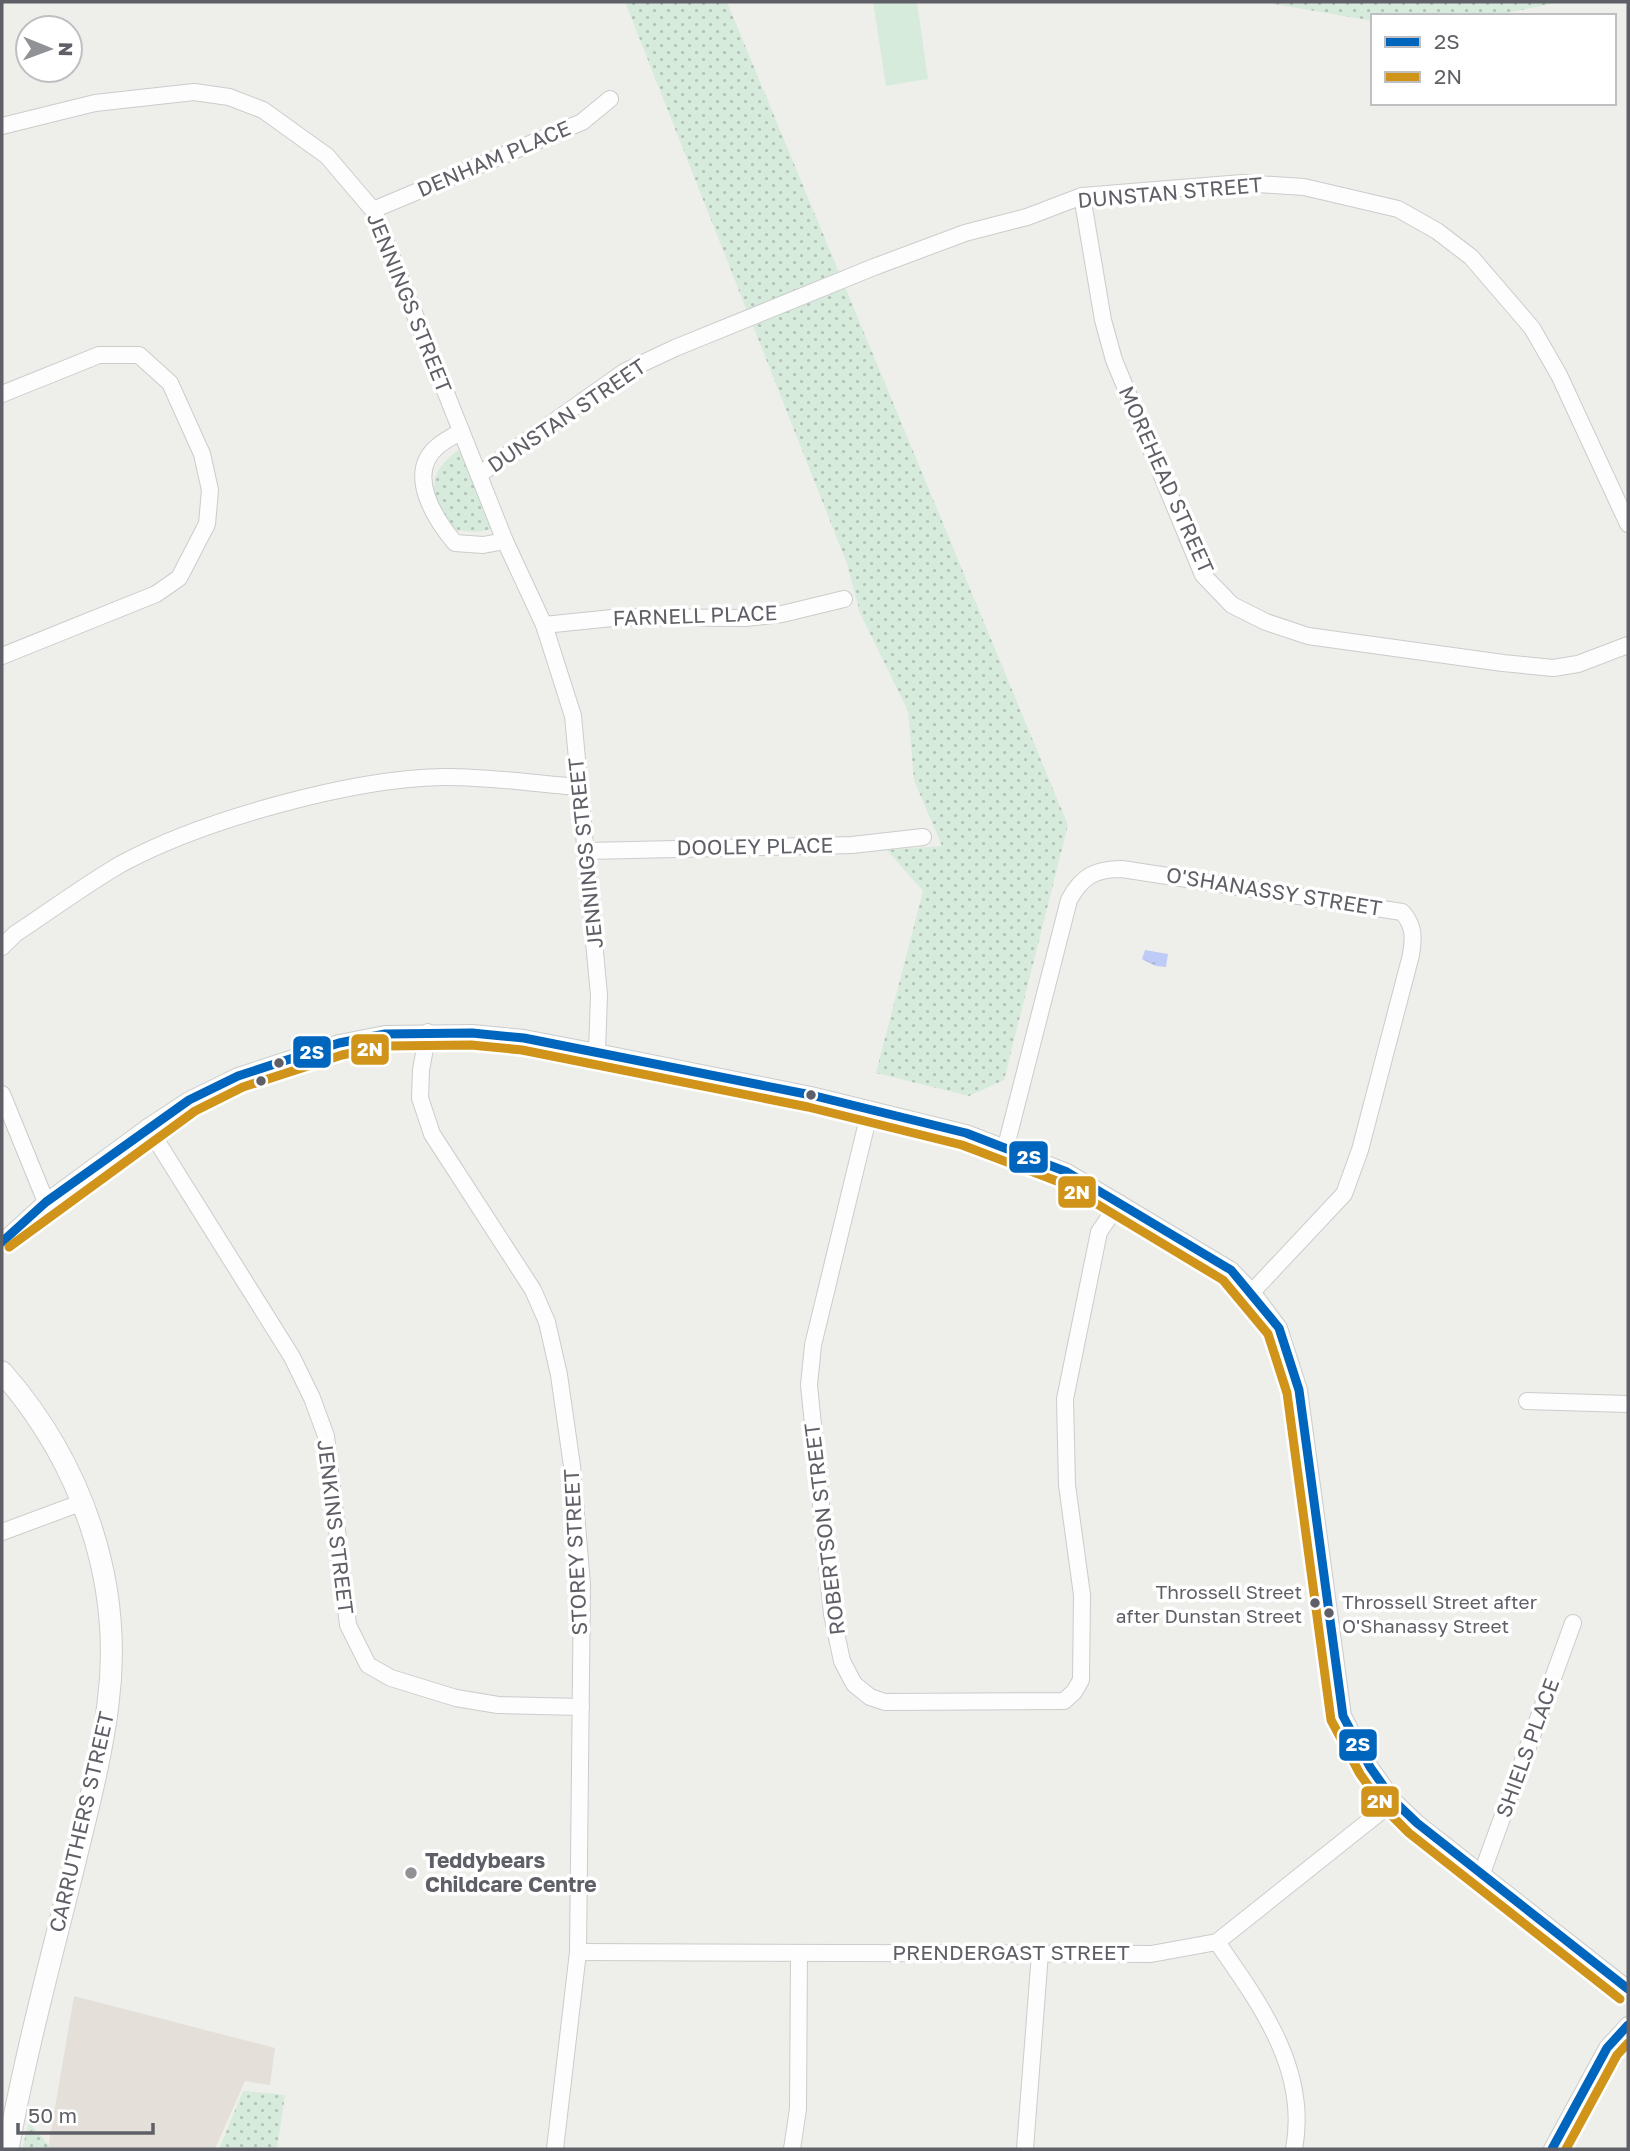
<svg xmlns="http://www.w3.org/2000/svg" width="1630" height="2151" viewBox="0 0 1630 2151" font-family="'Golos Text',sans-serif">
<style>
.medical{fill:#e4e0d9}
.green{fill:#d7ebdd}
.park{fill:url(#park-dots)}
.water{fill:url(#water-ripples)}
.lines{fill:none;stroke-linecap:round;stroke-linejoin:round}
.street-casing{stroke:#cbcccc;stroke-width:18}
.secondary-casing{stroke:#cccdcd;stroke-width:23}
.street{stroke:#fcfdfc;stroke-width:16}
.secondary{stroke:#fcfdfc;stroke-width:21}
.bus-1-casing{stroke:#fff;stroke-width:14}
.bus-2-casing{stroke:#fff;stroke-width:14}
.bus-1{stroke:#0065bd;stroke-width:9}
.bus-2{stroke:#d1941a;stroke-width:9}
.bus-dot{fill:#5f6067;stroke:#fff;stroke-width:2.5}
.poi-dot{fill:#919295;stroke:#fff;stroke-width:2.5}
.labels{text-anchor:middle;stroke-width:7;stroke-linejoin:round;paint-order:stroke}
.bus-label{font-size:19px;fill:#5f6067;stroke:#fff;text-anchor:end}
.street-label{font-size:21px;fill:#5f6067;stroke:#fff}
.poi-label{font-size:21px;font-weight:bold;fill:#5f6067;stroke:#fff;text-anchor:start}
.line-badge{stroke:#fff;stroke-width:2.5}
.badge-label{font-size:19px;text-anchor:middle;font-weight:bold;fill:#fff}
</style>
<defs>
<pattern id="park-dots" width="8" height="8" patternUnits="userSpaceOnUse" patternTransform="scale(1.75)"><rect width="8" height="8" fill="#d7ebdd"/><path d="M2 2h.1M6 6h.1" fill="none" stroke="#b2c2b7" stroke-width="1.8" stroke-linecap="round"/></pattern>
<pattern id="water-ripples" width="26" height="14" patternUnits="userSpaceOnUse" patternTransform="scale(1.75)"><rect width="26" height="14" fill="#bfcbf7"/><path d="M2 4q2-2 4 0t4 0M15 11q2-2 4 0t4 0" fill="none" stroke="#9ea8cc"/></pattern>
</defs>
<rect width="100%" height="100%" fill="#eeefea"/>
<polygon class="medical" points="74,1996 275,2048 270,2085 245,2081 215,2149 48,2149"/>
<polygon class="green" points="873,2 917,2 928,79 886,86"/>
<g class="park">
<polygon points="625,2 727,2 1068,825 1004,1080 969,1096 876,1073 923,891 887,850 942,846 914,780 908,711 860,613 847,564"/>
<polygon points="1263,2 1560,2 1493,16 1373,16 1373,21"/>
<path d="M 460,449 L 492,529 L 476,532 L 456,530 C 429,499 423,474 460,449 Z"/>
<polygon points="243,2091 285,2095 277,2149 219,2149"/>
<polygon points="29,2122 52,2149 22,2149"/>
</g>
<polygon class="water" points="1145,950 1168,954 1166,967 1156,966 1142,959"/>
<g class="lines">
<g class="street-casing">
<g id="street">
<polyline points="2,126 95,103 194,92 229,97 263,110 327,156 373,210 505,541 544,625 573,716 599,995 597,1052"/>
<polyline points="1082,196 1103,320 1114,360 1203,575 1232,605 1266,622 1308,636 1503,663 1553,668 1578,664 1628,645"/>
<polyline points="373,210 582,122 610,99"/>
<polyline points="2,394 99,355 139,355 170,383 202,454 210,490 207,524 179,578 156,594 2,656"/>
<path d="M 461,431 C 454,436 445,440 438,446 C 405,473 435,519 455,543 L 483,545 L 505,541"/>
<polyline points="480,474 624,372 675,348 874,267 965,233 1027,217 1082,196 1242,183 1304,187 1398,209 1437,231 1471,257 1532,328 1559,375 1628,524"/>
<polyline points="544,625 622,617 746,618 782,614 844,599"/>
<polyline points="587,851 852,845 923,837"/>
<path d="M 2,947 L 15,934 C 50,911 85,885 121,864 C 202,820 350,779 442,777 C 487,776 534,784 580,787"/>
<polyline points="428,1032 421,1070 420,1098 432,1134 533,1290 547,1322 559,1375 572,1466 582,1584 578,1952 555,2149"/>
<polyline points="2,1094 46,1202"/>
<polyline points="870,1110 813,1345 809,1385 832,1614 842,1661 854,1684 870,1697 885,1702 1064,1701 1074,1692 1081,1680 1082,1595 1067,1485 1065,1399 1099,1232 1119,1203"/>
<polyline points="148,1127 292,1357 312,1398 326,1436 348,1625 368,1665 391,1678 456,1698 498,1705 581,1707"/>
<path d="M 1006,1146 L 1069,900 C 1082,876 1095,869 1122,869 L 1402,912 C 1414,925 1414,937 1411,955 L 1360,1150 L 1344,1194 L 1252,1292"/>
<polyline points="2,1242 46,1202 148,1127 189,1100 238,1076 339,1043 385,1034 472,1033 524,1038 597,1052 811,1095 966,1133 1067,1172 1231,1270 1252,1292 1279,1328 1299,1390 1343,1716 1370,1767 1394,1801 1417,1823 1628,1989"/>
<polyline points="1527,1401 1628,1404"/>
<polyline points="2,1532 83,1502"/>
<polyline points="1482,1873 1573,1623"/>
<path d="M 1217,1942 C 1260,2004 1309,2070 1294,2149"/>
<polyline points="578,1952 1151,1954 1217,1942 1394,1801"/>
<polyline points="792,2149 798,2109 799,1953"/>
<polyline points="1025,2149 1040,1953"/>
<polyline points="1552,2149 1607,2048 1628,2025"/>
</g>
</g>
<g class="secondary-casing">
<path id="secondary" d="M 2,1372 C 82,1463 124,1583 108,1704 C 101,1761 86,1816 73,1870 C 50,1963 25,2055 8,2149"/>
</g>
<use href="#street" class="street"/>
<use href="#secondary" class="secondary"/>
<g class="bus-1-casing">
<g id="bus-1">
<polyline points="2,1242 46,1202 189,1100 238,1076 339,1043 385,1034 472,1033 524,1038 811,1095 966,1133 1067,1172 1231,1270 1279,1328 1299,1390 1343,1716 1370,1767 1394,1801 1417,1823 1628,1989"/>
<polyline points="1552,2149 1607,2048 1628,2025"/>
</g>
</g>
<g class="bus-2-casing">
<g id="bus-2">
<polyline points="9,1247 195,1111 243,1087 342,1055 386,1046 471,1045 522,1050 808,1107 962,1145 1062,1183 1223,1280 1268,1334 1287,1393 1331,1720 1360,1774 1385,1809 1409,1833 1620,1999"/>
<polyline points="1566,2149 1617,2055 1628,2043"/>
</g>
</g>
<use href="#bus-1" class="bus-1"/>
<use href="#bus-2" class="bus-2"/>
</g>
<g class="bus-dot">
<circle cx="279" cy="1063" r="6"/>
<circle cx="261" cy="1081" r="6"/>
<circle cx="811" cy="1095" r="6"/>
<circle cx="1315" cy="1603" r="6"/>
<circle cx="1329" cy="1613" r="6"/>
</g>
<circle class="poi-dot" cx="411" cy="1873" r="7"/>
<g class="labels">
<g class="bus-label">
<text x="1302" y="1599">Throssell Street<tspan x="1302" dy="24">after Dunstan Street</tspan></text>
<text x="1342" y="1609" text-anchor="start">Throssell Street after<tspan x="1342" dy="24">O'Shanassy Street</tspan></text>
</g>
<g class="street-label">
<text transform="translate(494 159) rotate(-23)" y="7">DENHAM PLACE</text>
<text transform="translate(1170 193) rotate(-5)" y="7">DUNSTAN STREET</text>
<text transform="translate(409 303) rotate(68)" y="7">JENNINGS STREET</text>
<text transform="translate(567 416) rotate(-34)" y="7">DUNSTAN STREET</text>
<text transform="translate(1166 480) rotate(66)" y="7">MOREHEAD STREET</text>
<text transform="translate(695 616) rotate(-2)" y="7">FARNELL PLACE</text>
<text transform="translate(755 847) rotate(-1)" y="7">DOOLEY PLACE</text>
<text transform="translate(586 853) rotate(-96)" y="7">JENNINGS STREET</text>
<text transform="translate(1274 892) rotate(9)" y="7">O'SHANASSY STREET</text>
<text transform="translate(335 1527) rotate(83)" y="7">JENKINS STREET</text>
<text transform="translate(825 1529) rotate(-97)" y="7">ROBERTSON STREET</text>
<text transform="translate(576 1552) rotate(-93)" y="7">STOREY STREET</text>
<text transform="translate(1528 1748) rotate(-70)" y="7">SHIELS PLACE</text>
<text transform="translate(82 1822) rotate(-77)" y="7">CARRUTHERS STREET</text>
<text x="1011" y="1960">PRENDERGAST STREET</text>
</g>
<g class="poi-label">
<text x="425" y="1868">Teddybears<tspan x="425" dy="24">Childcare Centre</tspan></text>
</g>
</g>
<g class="line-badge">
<rect x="350" y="1033" width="40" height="33" rx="7" fill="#d1941a"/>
<rect x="292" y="1035" width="40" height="34" rx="7" fill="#0065bd"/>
<rect x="1008" y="1140" width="41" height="34" rx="7" fill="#0065bd"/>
<rect x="1057" y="1175" width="40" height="34" rx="7" fill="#d1941a"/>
<rect x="1338" y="1728" width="40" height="34" rx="7" fill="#0065bd"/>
<rect x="1360" y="1785" width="40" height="33" rx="7" fill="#d1941a"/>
</g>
<g class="badge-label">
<text x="370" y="1056">2N</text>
<text x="312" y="1059">2S</text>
<text x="1029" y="1164">2S</text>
<text x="1077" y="1199">2N</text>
<text x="1358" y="1751">2S</text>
<text x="1380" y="1808">2N</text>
</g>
<rect width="1630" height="2151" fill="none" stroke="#5f6067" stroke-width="7"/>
<rect x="1371" y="14" width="245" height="91" fill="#ffffff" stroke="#bfbfc2" stroke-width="2"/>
<rect x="1385" y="37" width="35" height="10" fill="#0065bd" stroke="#bfbfc2" stroke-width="2"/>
<text x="1434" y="49" font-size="21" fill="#5f6067">2S</text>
<rect x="1385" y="72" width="35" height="10" fill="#d1941a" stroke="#bfbfc2" stroke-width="2"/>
<text x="1434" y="84" font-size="21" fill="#5f6067">2N</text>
<g transform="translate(49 49) rotate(91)"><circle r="33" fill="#ffffff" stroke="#bfbfc2" stroke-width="2"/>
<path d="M0-5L12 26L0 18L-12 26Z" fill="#919295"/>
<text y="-10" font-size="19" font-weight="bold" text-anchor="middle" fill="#5f6067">N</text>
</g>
<path d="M18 2123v10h135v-10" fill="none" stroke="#5f6067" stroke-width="3.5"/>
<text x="28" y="2123" font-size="21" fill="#5f6067" stroke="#ffffff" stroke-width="5" paint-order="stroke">50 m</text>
</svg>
